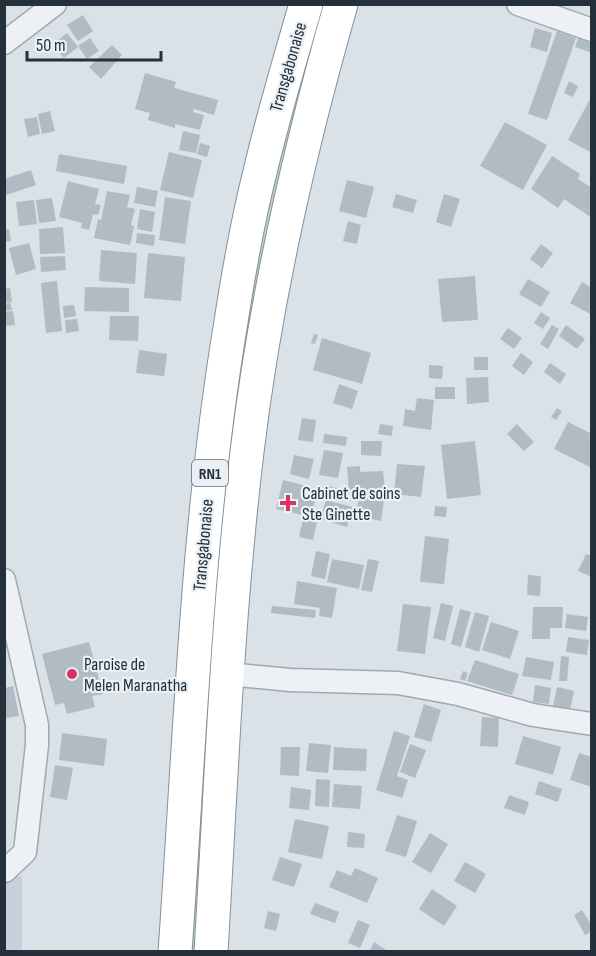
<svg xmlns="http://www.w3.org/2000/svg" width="596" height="956" viewBox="0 0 596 956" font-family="'Sofia Sans Condensed',sans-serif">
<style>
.built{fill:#c8d0d9}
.green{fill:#c4d1bb}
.building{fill:#b1bbc4}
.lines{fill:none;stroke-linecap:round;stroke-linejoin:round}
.minor-casing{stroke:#a0a9b1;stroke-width:25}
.highway-casing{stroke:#81919e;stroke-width:35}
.minor{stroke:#edf1f5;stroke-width:22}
.highway{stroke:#fff;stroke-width:33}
.poi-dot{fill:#d93263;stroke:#eaf0f4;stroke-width:2}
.labels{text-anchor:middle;stroke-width:4.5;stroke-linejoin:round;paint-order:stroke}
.shield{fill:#eaf0f4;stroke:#5f6a74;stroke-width:1.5}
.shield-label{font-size:16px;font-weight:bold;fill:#24313d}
.street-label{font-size:18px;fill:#24313d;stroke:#eaf0f4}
.poi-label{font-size:18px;fill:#24313d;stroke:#eaf0f4;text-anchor:start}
</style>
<rect width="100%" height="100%" fill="#dae1e7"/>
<polygon class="built" points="4,871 22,877 22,951 5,951"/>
<polygon class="green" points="316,5 326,5 304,84 197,951 187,952 210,605 251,269"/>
<g class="building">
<polygon points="83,15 93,31 78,41 67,25"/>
<polygon points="535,28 552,33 547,52 530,47"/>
<polygon points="557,31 576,38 547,120 528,114"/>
<polygon points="67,33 78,47 64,58 53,44"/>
<polygon points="580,33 592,37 592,53 575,47"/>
<polygon points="90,38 99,51 87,59 78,46"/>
<polygon points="112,45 122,55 101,79 89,67"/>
<polygon points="145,73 176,82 174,88 218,100 214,115 194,109 193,112 204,115 200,130 175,124 175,128 148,120 150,113 135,109"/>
<polygon points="569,81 578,86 573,97 564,93"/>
<polygon points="590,99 592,100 592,153 568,140"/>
<polygon points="50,111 55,131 42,134 38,114"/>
<polygon points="37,117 40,134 28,137 24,119"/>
<polygon points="505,122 547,145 523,190 480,166"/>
<polygon points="183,131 200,135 196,153 179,150"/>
<polygon points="200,143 210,146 207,157 197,154"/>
<polygon points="169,152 202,160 193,198 160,190"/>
<polygon points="59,154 127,166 124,184 56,171"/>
<polygon points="552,156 580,174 578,179 592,188 592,218 564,199 558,208 531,189"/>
<polygon points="31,170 36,185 6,195 4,179"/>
<polygon points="347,180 374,187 366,218 339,211"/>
<polygon points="68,181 99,189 95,204 101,205 98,215 93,214 89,230 81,228 82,223 59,217"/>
<polygon points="137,187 158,191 155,207 134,203"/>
<polygon points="107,191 130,195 127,207 135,209 131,225 134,226 130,245 94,238 98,219 101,220"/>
<polygon points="396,194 417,200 413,213 392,207"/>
<polygon points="444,194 460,199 451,227 436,222"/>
<polygon points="165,197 191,201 185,244 159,240"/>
<polygon points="52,198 56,221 39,223 36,200"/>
<polygon points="34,200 37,224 19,226 16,202"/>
<polygon points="140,209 155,212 152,232 137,229"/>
<polygon points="348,221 361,225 357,244 343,241"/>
<polygon points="63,227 65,253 40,254 39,229"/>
<polygon points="4,229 9,229 11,241 4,242"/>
<polygon points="137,233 155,235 154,246 136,243"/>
<polygon points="29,243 36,269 16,275 9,248"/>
<polygon points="541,244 553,253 542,268 530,259"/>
<polygon points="101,250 137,253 135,284 99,281"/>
<polygon points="148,253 185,257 181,301 144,298"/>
<polygon points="65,256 66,270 41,272 40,257"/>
<polygon points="475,276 478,320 442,322 438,279"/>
<polygon points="528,279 550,292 541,307 519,294"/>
<polygon points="57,281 62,331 46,333 41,283"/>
<polygon points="582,282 592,288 592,315 570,303"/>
<polygon points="85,287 129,288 129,312 84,311"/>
<polygon points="10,288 12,302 4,303 4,289"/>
<polygon points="10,303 12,310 4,311 4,304"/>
<polygon points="74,305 76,316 64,318 63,306"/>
<polygon points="13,311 15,325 4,326 4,312"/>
<polygon points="541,312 550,318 543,329 534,323"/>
<polygon points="110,316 139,316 138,341 109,340"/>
<polygon points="77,319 79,331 66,333 65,320"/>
<polygon points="552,325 559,329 548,349 540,344"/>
<polygon points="566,325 585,339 577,349 559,336"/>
<polygon points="508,328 522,338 514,349 500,339"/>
<polygon points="314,334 318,335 315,344 311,343"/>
<polygon points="322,338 371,353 362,384 313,370"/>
<polygon points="139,350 167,354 164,376 136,373"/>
<polygon points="521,353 533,362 524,375 512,366"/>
<rect x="474" y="357" width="14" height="13"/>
<polygon points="550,363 566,374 560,384 544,372"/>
<polygon points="429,365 443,366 442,379 429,378"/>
<polygon points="488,377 489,402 467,404 466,378"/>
<polygon points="339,384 358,391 352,409 333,403"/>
<rect x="435" y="387" width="20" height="12"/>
<polygon points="417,398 434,400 431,430 403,426 405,409 415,411"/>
<polygon points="557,408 562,411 556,420 551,417"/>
<polygon points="302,418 316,420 313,442 298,440"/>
<polygon points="568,422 592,434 592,468 554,449"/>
<polygon points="380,424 393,426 392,436 378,434"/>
<polygon points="517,424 534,442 524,451 507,434"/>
<polygon points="324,434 347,437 346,446 323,443"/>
<polygon points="361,441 382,441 381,456 361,455"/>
<polygon points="475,441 481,495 447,499 441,445"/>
<polygon points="324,450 343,453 338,478 319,475"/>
<polygon points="294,455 314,459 309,479 290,474"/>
<polygon points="397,464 425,466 421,497 394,494"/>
<polygon points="360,466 360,472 383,471 385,490 349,492 347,467"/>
<polygon points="283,480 318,489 311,517 276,509"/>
<polygon points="329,486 340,489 337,499 326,496"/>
<polygon points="359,496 384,500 381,521 356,516"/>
<polygon points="326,500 352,507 347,527 320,519"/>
<polygon points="435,506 447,507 446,517 434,516"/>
<polygon points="303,519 317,522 313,540 299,537"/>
<polygon points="425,536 449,539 444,584 420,582"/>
<polygon points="316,551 330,554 325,579 311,576"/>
<polygon points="586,554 592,556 592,577 578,571"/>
<polygon points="332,559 364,565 359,589 327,582"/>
<polygon points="368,559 379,561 372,592 361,590"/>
<polygon points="528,575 541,576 540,596 527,595"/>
<polygon points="297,581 337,588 332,618 319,616 320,608 294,604"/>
<polygon points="441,603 453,606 445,641 433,638"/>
<polygon points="403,604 431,607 425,654 397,651"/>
<polygon points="272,606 316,610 315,618 271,613"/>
<polygon points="533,607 563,607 562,628 550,628 550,639 532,639"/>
<polygon points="460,609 471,612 461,647 451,644"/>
<polygon points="475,612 489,616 479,652 465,647"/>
<polygon points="567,614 588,617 586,631 565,628"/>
<polygon points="491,622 519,631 510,659 482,650"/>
<polygon points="568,637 589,640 587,655 566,652"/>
<polygon points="89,642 103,694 92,696 95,707 67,714 64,703 55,705 42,654"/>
<polygon points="561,656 569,657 567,681 559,681"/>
<polygon points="526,657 554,662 551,680 522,676"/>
<polygon points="475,660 519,674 512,695 467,681"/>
<polygon points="463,671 468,673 465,681 460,679"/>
<polygon points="535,685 551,688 549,704 533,702"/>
<polygon points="13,686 19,716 6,718 5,688"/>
<polygon points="557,687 574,691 570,710 553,706"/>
<polygon points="424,704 441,710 431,742 414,737"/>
<polygon points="482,717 499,718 498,747 480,746"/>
<polygon points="394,731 410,736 397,776 408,780 402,798 376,790"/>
<polygon points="62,733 107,739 104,766 59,760"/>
<polygon points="523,736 561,747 553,775 515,764"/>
<polygon points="309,743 331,745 328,773 306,771"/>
<polygon points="410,744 426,750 415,778 400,772"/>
<polygon points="281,747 300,747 299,776 280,775"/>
<polygon points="334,747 367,749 366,771 333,770"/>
<polygon points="579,753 592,757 592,787 570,780"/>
<polygon points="55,765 73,768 67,800 50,797"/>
<polygon points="316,779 330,780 329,807 315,806"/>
<polygon points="539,781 562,789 558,802 535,794"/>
<polygon points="334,784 362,786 360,809 332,807"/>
<polygon points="291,787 311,790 309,810 289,808"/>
<polygon points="509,795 529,802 525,815 504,808"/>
<polygon points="397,815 417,821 406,857 385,851"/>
<polygon points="295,819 329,826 322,859 288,852"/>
<polygon points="348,832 365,834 364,848 347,847"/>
<polygon points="430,833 448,844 431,873 412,862"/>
<polygon points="280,857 302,864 294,887 272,880"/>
<polygon points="465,862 486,874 475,893 454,881"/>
<polygon points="355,868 378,878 367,903 329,887 337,870 351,876"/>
<polygon points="432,889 457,906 444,926 419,909"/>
<polygon points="315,903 339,912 335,923 310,914"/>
<polygon points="582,910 592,926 592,931 585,935 574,915"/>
<polygon points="268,911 280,914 276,931 264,928"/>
<polygon points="358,920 370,925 360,948 348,943"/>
<polygon points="374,942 389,952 369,952"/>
</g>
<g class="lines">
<g class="minor-casing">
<g id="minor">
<polyline points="518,4 592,30"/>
<polyline points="4,43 55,4"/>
<polyline points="4,580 37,725 37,745 25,852 5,871"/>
<polyline points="228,674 290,680 398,683 458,694 533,715 592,724"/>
</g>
</g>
<g class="highway-casing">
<g id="highway">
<path d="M 175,952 C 190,743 196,534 230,328 C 238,276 247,223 260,172 C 273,116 290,60 306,4"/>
<path d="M 211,952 C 221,785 227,617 247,452 C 265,300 299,151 341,4"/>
</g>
</g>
<use href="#minor" class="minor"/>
<use href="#highway" class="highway"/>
</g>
<g class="poi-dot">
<path d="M285 494h6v6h6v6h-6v6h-6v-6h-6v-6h6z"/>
<circle cx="72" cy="674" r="6"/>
</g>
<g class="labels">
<rect class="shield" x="192" y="460" width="36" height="26" rx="4.5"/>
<g class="shield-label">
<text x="210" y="479">RN1</text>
</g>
<g class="street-label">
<text transform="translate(288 67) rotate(-74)" y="6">Transgabonaise</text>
<text transform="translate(203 545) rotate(-85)" y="6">Transgabonaise</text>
</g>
<g class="poi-label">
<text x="302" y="499">Cabinet de soins<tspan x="302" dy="21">Ste Ginette</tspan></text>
<text x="84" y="670">Paroise de<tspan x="84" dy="21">Melen Maranatha</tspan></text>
</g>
</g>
<rect width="596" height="956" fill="none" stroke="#24313d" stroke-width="12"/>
<path d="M27 51v9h134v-9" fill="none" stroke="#24313d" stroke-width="3"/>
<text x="36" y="51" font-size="18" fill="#24313d" stroke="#eaf0f4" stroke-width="4.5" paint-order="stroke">50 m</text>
</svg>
